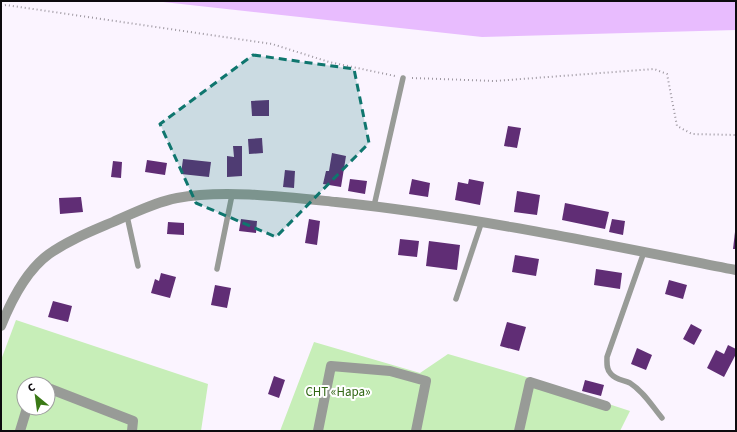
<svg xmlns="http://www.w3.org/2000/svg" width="737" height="432" viewBox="0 0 737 432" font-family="'Source Sans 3',sans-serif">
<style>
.green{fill:#c7eeb8;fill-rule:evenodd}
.water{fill:#e8bcfe}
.building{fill:#602d75}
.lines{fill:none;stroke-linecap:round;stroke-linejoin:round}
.path{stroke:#9d97a0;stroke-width:2;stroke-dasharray:1 3;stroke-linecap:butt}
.lane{stroke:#989b97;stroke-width:5.5}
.street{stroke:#989b97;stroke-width:10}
.marked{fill:#0f766e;fill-opacity:0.2;stroke:#0f766e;stroke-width:3;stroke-dasharray:8 5;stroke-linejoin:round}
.labels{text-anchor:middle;stroke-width:4;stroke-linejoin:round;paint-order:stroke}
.park-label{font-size:13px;fill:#326715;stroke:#fff}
</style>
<rect width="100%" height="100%" fill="#fbf4ff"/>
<g class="green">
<path d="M 16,320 L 208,384 L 201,431 L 1,431 L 1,360 ZM 24,384 L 48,384 L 48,408 L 24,408 Z"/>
<polygon points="314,342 420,373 448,354 517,374 630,411 620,431 280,431"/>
</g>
<polygon class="water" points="154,1 736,1 736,30 482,37"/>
<g class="building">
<polygon points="269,100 269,116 252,116 251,101"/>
<polygon points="508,126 521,128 517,148 504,146"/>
<polygon points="262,138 263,153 249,154 248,139"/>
<polygon points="233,146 242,146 242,176 227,177 227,156 234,157"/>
<polygon points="332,153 346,156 341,187 323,184 326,171 329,171"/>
<polygon points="183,159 211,162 209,177 181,174"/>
<polygon points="147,160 167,163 165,175 145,172"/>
<polygon points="113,161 122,162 121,178 111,177"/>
<polygon points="285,170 295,171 294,188 283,187"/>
<polygon points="350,179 367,181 365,194 348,191"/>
<polygon points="412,179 430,183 428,197 409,194"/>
<polygon points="469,179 484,182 480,205 455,200 458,182 468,184"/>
<polygon points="517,191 540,195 537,215 514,212"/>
<polygon points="81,197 83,212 60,214 59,198"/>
<polygon points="565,203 609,212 605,229 562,220"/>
<polygon points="241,219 257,221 256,233 239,231"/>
<polygon points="309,219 320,221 317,245 305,243"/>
<polygon points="612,219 625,221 623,235 609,232"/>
<polygon points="168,222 184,223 184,235 167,234"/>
<polygon points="735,232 736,232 736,249 733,249"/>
<polygon points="400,239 419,241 417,257 398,255"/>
<polygon points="429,241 460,245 457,270 426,266"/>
<polygon points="515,255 539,259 536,276 512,272"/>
<polygon points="596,269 622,273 620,289 594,285"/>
<polygon points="161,273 176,277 170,298 151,293 155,279 159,281"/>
<polygon points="669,280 687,285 683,299 665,294"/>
<polygon points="215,285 231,288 227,308 211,305"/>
<polygon points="53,301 72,306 68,322 48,317"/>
<polygon points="507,322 526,327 519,351 500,346"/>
<polygon points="691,324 702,330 694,345 683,339"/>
<polygon points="728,345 736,349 736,354 724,377 707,368 716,350 724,354"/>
<polygon points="637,348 652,355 646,370 631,364"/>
<polygon points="274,376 285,380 279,398 268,394"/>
<polygon points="585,380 604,385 601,396 582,391"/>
</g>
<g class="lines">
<g class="path">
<polyline points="1,6 6,5 272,44 329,62 395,76"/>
<polyline points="412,78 495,81 654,69 667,74 677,126 692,134 736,135"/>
</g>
<g class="lane">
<polyline points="374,206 403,78"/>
<polyline points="127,216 138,266"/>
<path d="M 644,252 L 607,357 C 607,363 606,369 611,374 C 616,380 624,380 630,383 C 644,392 652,406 662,418"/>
<polyline points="217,269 232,195"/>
<polyline points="456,299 482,221"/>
</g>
<g class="street">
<path d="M 1,326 C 11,301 27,270 49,254 C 69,240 92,231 113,222 C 133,213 156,202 177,198 C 223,189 288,197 336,202 C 470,216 603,244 736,270"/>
<polyline points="48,388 133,421 132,431"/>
<polyline points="20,431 27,408"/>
<polyline points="318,431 331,366 390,371 426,381 416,431"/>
<polyline points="519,431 530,382 606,406"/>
</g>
</g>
<path class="marked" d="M 253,55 L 354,69 L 369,143 L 276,237 L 196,203 L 160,124 Z"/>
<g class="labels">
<g class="park-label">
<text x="338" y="396">СНТ «Нара»</text>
</g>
</g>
<rect width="737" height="432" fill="none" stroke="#0d0a0e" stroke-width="4"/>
<g transform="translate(36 396) rotate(331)"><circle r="19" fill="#ffffff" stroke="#9e9d9f"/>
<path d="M0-3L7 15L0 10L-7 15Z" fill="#3a7916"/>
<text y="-6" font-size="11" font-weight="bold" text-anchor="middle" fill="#0d0a0e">С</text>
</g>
</svg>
